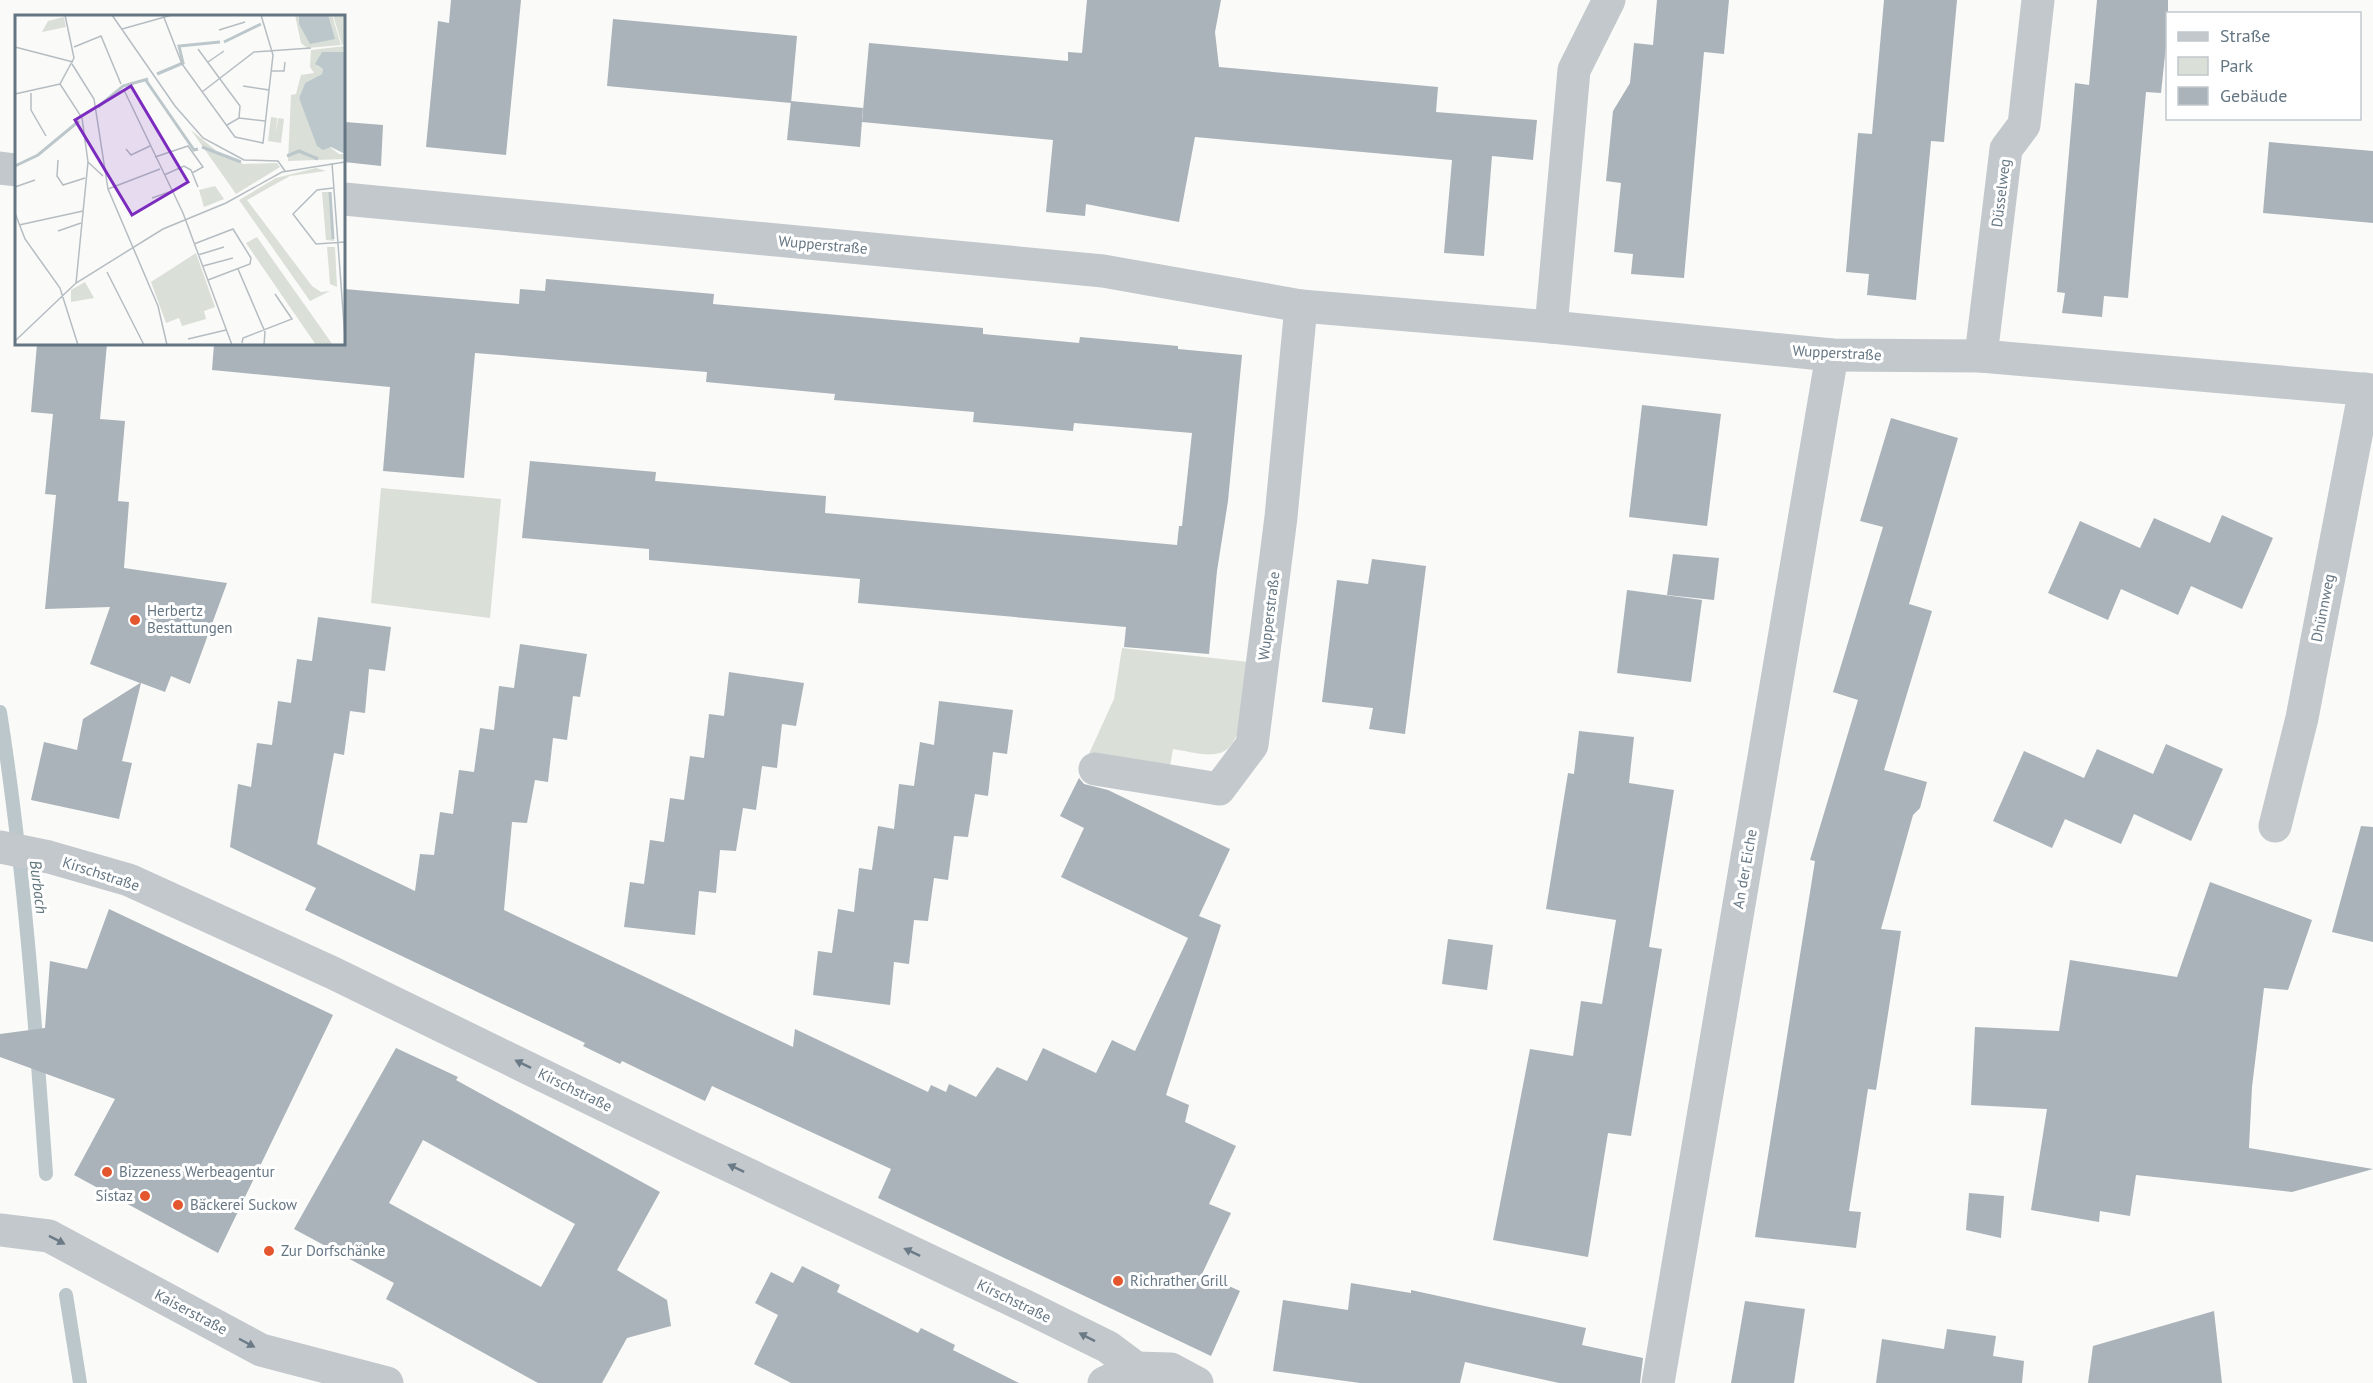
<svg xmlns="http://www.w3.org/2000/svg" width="2373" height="1383" viewBox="0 0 2373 1383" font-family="'PT Sans',sans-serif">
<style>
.green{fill:#dadfd7}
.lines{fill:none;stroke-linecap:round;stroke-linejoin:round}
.stream{stroke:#bbc7cb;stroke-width:14}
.building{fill:#aab3b9;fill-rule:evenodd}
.minor{stroke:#c3c8cc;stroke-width:33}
.oneway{fill:#6a7a87}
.poi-dot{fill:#e4572e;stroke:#fff;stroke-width:2}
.labels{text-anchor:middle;stroke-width:6;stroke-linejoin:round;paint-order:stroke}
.street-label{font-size:15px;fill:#657683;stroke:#fff}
.poi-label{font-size:15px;fill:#657683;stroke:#fff;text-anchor:start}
.water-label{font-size:16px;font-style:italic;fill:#60757c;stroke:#fff}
.inset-river{fill:none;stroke:#bbc7cb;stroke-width:3}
.inset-road{fill:none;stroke:#b5bdc2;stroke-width:1.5}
.view{fill:#7b2cbf;fill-opacity:0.15;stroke:#7b2cbf;stroke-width:3}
.inset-edge{fill:none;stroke:#657683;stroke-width:3}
</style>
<rect width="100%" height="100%" fill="#fafaf8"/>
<g class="green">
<polygon points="381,488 501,499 490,618 371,603"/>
<path d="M 1122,648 L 1249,662 C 1246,685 1246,746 1220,753 C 1206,757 1187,751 1173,749 L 1170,766 L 1088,756 L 1114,699 Z"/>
</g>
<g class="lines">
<g class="stream">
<path d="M 0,712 C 24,865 35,1019 46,1174"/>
<polyline points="66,1295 80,1383"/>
</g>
</g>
<g class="building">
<polygon points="451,0 521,0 506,155 426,147 438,21 449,23"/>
<polygon points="1087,0 1221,0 1215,32 1219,67 1438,87 1436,112 1537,120 1533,160 1492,156 1484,256 1444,253 1452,160 1195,137 1179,222 1086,204 1085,216 1046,212 1053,140 862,122 869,43 1068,61 1068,52 1082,53"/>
<polygon points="1657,0 1729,0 1724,54 1704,52 1684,278 1631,274 1633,254 1614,252 1621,183 1606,181 1613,111 1630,83 1634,43 1653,45"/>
<polygon points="1884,0 1957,0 1944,142 1931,141 1916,300 1867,295 1869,274 1846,272 1858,133 1872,134"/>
<polygon points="2097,0 2168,0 2168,27 2161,93 2146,92 2128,298 2104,296 2102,317 2062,313 2065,293 2057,292 2075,83 2089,85"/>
<polygon points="613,19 797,36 791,103 607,86"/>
<polygon points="791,101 863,108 860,147 787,140"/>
<polygon points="345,122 383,125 381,166 344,162"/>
<polygon points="2269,142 2373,151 2373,223 2263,213"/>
<polygon points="546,279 714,294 713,304 983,328 983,334 1079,343 1080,337 1178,346 1178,349 1242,355 1228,501 1217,571 1209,654 1124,647 1126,627 858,603 860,579 649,560 649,549 522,538 530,461 656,472 655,481 826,496 825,513 1177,545 1179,526 1182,526 1192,433 1074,423 1073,431 973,422 974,412 834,400 835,394 706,382 707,372 475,353 464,478 383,471 390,387 212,370 214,344 344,344 344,289 519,304 520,289 545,291"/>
<polygon points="37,344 107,344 100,419 125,421 118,501 129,502 124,568 227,583 190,684 171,676 165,692 141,683 122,761 132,763 119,819 31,800 44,742 77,750 83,719 140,683 90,664 110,607 45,609 56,495 45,494 53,414 31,412"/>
<polygon points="1642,405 1721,414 1707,526 1629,517"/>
<polygon points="1891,418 1958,438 1909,604 1932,611 1884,770 1927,782 1920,808 1913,815 1881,929 1901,931 1876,1090 1868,1089 1849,1211 1861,1212 1856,1248 1755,1237 1815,861 1810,860 1858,700 1833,692 1883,527 1860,521"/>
<polygon points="2222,515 2273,538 2242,609 2191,586 2178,615 2121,589 2108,620 2048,593 2080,521 2140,548 2154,518 2210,543"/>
<polygon points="1673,554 1719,558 1714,600 1667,595"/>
<polygon points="1372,559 1426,566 1405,734 1369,729 1373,708 1322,702 1337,580 1368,584"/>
<polygon points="1627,590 1702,600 1691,682 1617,673"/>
<polygon points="318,617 391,627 385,671 369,669 365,713 350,711 344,755 334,753 317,844 415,891 420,854 434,855 440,812 453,814 459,770 474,772 480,728 494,730 499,686 514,688 520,644 587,654 580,697 573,696 567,740 553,738 548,782 535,780 527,823 512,822 504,910 793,1047 795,1029 928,1092 931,1085 946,1092 949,1084 976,1097 997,1067 1027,1081 1043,1048 1096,1073 1112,1040 1135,1051 1188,938 1061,877 1084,828 1060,816 1079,778 1084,784 1108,790 1230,849 1199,916 1221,925 1166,1095 1189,1105 1185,1122 1236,1146 1209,1204 1231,1213 1202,1274 1240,1291 1211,1356 878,1198 891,1169 712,1086 705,1101 622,1061 620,1064 583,1046 585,1043 305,910 316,888 230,847 238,784 251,787 257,743 272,745 278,701 291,703 297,659 312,661"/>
<polygon points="729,672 804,683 796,726 782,724 777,768 762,766 756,810 743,808 736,851 720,850 716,893 699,891 695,935 624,927 630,882 644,884 650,840 664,842 670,798 684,800 690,756 704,758 709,714 724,716"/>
<polygon points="939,701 1013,710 1007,754 993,752 988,796 975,794 968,837 954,836 948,880 934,878 928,921 914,920 909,964 894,962 890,1005 813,995 818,951 832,953 838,909 854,912 859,868 872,870 878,826 894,829 899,784 914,786 920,742 934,745"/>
<polygon points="1579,731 1634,737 1629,783 1674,790 1649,947 1662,949 1631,1136 1608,1133 1588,1257 1493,1240 1530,1049 1573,1056 1581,1001 1602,1004 1616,920 1546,909 1568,773 1574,774"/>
<polygon points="2166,744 2223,769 2191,841 2134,814 2121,844 2065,819 2052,848 1993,821 2024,751 2084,778 2097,749 2153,774"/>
<polygon points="2361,826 2373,827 2373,942 2332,932"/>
<polygon points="2210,882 2312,920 2288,990 2264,988 2252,1087 2249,1148 2373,1169 2292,1192 2136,1175 2130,1216 2100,1211 2099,1222 2031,1210 2047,1109 1971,1105 1975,1027 2059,1031 2070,960 2177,977"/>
<polygon points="109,909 333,1015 218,1253 74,1175 115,1099 0,1057 0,1034 45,1028 50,961 87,969"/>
<polygon points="1448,939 1493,945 1487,990 1442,984"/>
<path d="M 396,1048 L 458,1077 L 456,1080 L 660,1192 L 617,1270 L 667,1300 L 671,1326 L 627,1338 L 602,1383 L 538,1383 L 386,1299 L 394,1283 L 294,1229 ZM 423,1140 L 575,1224 L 541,1287 L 389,1203 Z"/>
<polygon points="1969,1193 2004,1196 2001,1238 1966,1230"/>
<polygon points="802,1266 840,1285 837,1292 918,1333 921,1328 955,1345 953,1350 1019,1383 791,1383 754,1364 778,1315 755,1303 771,1272 793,1283"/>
<polygon points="1351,1283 1411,1293 1411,1290 1586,1328 1582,1345 1643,1358 1640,1383 1559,1383 1465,1362 1460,1383 1360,1383 1273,1371 1283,1300 1348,1310"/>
<polygon points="1745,1301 1805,1309 1794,1383 1731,1383"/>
<polygon points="2214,1311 2222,1383 2088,1383 2093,1346"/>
<polygon points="1947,1329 1996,1336 1993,1356 2024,1361 2022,1383 1876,1383 1882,1339 1944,1349"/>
</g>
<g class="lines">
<g class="minor">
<polyline points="0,168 16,170"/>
<polyline points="344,199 1103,271 1301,306 1551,327 1832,355 1981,356 2373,390"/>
<polyline points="1551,327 1574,70 1609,0"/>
<polyline points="1981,356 2006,149 2024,125 2038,0"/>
<polyline points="1095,769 1219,789 1252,745 1281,517 1301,306"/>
<polyline points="2275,826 2302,718 2365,389"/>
<polyline points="0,847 49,857 129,880 333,973 690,1147 1023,1305 1108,1347 1136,1368"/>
<polyline points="0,1230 49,1236 261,1350 387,1383"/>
<polyline points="1104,1383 1136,1368 1171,1369 1197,1383"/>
<polyline points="1658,1383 1832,355"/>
</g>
</g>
<defs><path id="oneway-solid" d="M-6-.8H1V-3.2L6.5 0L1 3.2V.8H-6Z" transform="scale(1.5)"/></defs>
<g class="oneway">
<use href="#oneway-solid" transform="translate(523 1064) rotate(-154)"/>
<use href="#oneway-solid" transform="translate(736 1168) rotate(-155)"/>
<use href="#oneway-solid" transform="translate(57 1240) rotate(27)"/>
<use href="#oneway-solid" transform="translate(912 1252) rotate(-155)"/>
<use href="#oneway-solid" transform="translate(1087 1337) rotate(-153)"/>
<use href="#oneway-solid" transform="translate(247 1343) rotate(28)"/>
</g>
<g class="poi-dot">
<circle cx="135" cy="620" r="6"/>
<circle cx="107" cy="1172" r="6"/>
<circle cx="145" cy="1196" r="6"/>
<circle cx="178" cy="1205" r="6"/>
<circle cx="269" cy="1251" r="6"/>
<circle cx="1118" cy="1281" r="6"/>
</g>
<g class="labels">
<g class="street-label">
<text transform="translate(2001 193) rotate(-83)" y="5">Düsselweg</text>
<text transform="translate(823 245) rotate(5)" y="5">Wupperstraße</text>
<text transform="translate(1837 353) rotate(3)" y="5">Wupperstraße</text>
<text transform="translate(2323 608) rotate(-79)" y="5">Dhünnweg</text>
<text transform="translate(1269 616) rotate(-83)" y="5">Wupperstraße</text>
<text transform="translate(1745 869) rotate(-80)" y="5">An der Eiche</text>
<text transform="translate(101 874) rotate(18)" y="5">Kirschstraße</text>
<text transform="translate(575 1090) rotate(26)" y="5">Kirschstraße</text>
<text transform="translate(1014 1301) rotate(26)" y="5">Kirschstraße</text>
<text transform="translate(191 1312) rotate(28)" y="5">Kaiserstraße</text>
</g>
<g class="poi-label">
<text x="147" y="616">Herbertz<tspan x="147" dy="17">Bestattungen</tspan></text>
<text x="119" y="1177">Bizzeness Werbeagentur</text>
<text x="133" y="1201" text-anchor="end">Sistaz</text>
<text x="190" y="1210">Bäckerei Suckow</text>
<text x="281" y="1256">Zur Dorfschänke</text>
<text x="1130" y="1286">Richrather Grill</text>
</g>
<g class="water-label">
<text transform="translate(39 887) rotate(83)" y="6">Burbach</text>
</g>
</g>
<g transform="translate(15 15)">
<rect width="330" height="330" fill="#fafaf8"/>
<path d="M 317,0 L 326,30 L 292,33 L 286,28 L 280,0 ZM 318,0 L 330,0 L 330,29 L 327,30 ZM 49,2 L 51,12 L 27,17 L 33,6 ZM 330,31 L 330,37 L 307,37 L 302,51 L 308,54 L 307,59 L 290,68 L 284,83 L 299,120 L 324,139 L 330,139 L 330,144 L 273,146 L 276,80 L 281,79 L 286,60 L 299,58 L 295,52 L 296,35 ZM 256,102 L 262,103 L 261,118 L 263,103 L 269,104 L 266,128 L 253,126 ZM 176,115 L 210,143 L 212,140 L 228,149 L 262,148 L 265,152 L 221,179 ZM 301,153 L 311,156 L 275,161 L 232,185 L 297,271 L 306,277 L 315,276 L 295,286 L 224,185 L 261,163 ZM 200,171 L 209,184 L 189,192 L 184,175 ZM 307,177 L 316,177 L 319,226 L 311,225 ZM 242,222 L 260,248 L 318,330 L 301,330 L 231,228 ZM 312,232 L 320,232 L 322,272 L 315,269 ZM 181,238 L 200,292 L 189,296 L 191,304 L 167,311 L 164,303 L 151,308 L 136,267 ZM 70,267 L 79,283 L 56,287 L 56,275 Z" fill="#dadfd7"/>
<path d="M 284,0 L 313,0 L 320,24 L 295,29 L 284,9 ZM 307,37 L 330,37 L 330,139 L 316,132 L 308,135 L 302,131 L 284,83 L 290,68 L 307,59 L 308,54 L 300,49 Z" fill="#bbc7cb"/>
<path class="inset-river" d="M 209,27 L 246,9M 142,59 L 168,48 L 164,31 L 205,27M 130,64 L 179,135 L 183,134M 83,92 L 108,71 L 133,64M 187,132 L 226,147M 272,141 L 284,136 L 303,144M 0,151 L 23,140 L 64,106M 315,177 L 318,224"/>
<path class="inset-road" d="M 50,0 L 59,43 L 45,69 L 67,103 L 73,147M 97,0 L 160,91 L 188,123 L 229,145 L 263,146 L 270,156M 148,0 L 167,49 L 220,122 L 248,128 L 258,40 L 246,0M 107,14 L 157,0M 204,15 L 230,7M 0,32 L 58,47M 59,32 L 86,21 L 106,69M 183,34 L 205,64M 193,47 L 209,36M 57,49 L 79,84 L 93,174 L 143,291 L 152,330M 257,56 L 269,56 L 270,47M 205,64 L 225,91 L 224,103M 228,71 L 254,75M 109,75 L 168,198 L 217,330M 187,77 L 239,37 L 296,33M 16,78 L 16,95 L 31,121M 0,79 L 45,69M 212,110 L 224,103 L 250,106M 111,134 L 116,140 L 135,131M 140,142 L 173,131 L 188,152 L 177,158M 43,145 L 42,161 L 48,170 L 70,163M 73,147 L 88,161M 317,148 L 330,323M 149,160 L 169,151 L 176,155 L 183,172M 0,172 L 20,165M 318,173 L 302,175 L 278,199 L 301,229 L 330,227M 93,174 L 145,154M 137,183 L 157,176M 0,198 L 10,224 L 45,273 L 63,330M 4,210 L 68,196M 43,216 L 66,208M 179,229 L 218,214 L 236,243 L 235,249 L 193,265M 183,240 L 209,232M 188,251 L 218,243M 223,254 L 250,317 L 249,330M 92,257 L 129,330M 61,268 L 73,147M 173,324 L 211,315M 0,326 L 61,268 L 148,214 L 211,188 L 267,157 L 330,147M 227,328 L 228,323 L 277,304 L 260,279M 220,330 L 247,330"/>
<path class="view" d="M 116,71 L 173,167 L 117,200 L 60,105 Z"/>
<rect width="330" height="330" class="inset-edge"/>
</g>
<rect x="2166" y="12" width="195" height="108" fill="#ffffff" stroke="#c1c8cd" stroke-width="1.5"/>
<rect x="2178" y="32" width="30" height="9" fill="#c3c8cc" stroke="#c1c8cd" stroke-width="1.5"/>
<text x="2220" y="42" font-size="18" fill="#657683">Straße</text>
<rect x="2178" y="57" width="30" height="18" fill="#dadfd7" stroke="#c1c8cd" stroke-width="1.5"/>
<text x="2220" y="72" font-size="18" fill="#657683">Park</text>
<rect x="2178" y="87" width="30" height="18" fill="#aab3b9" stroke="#c1c8cd" stroke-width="1.5"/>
<text x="2220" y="102" font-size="18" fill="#657683">Gebäude</text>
</svg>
